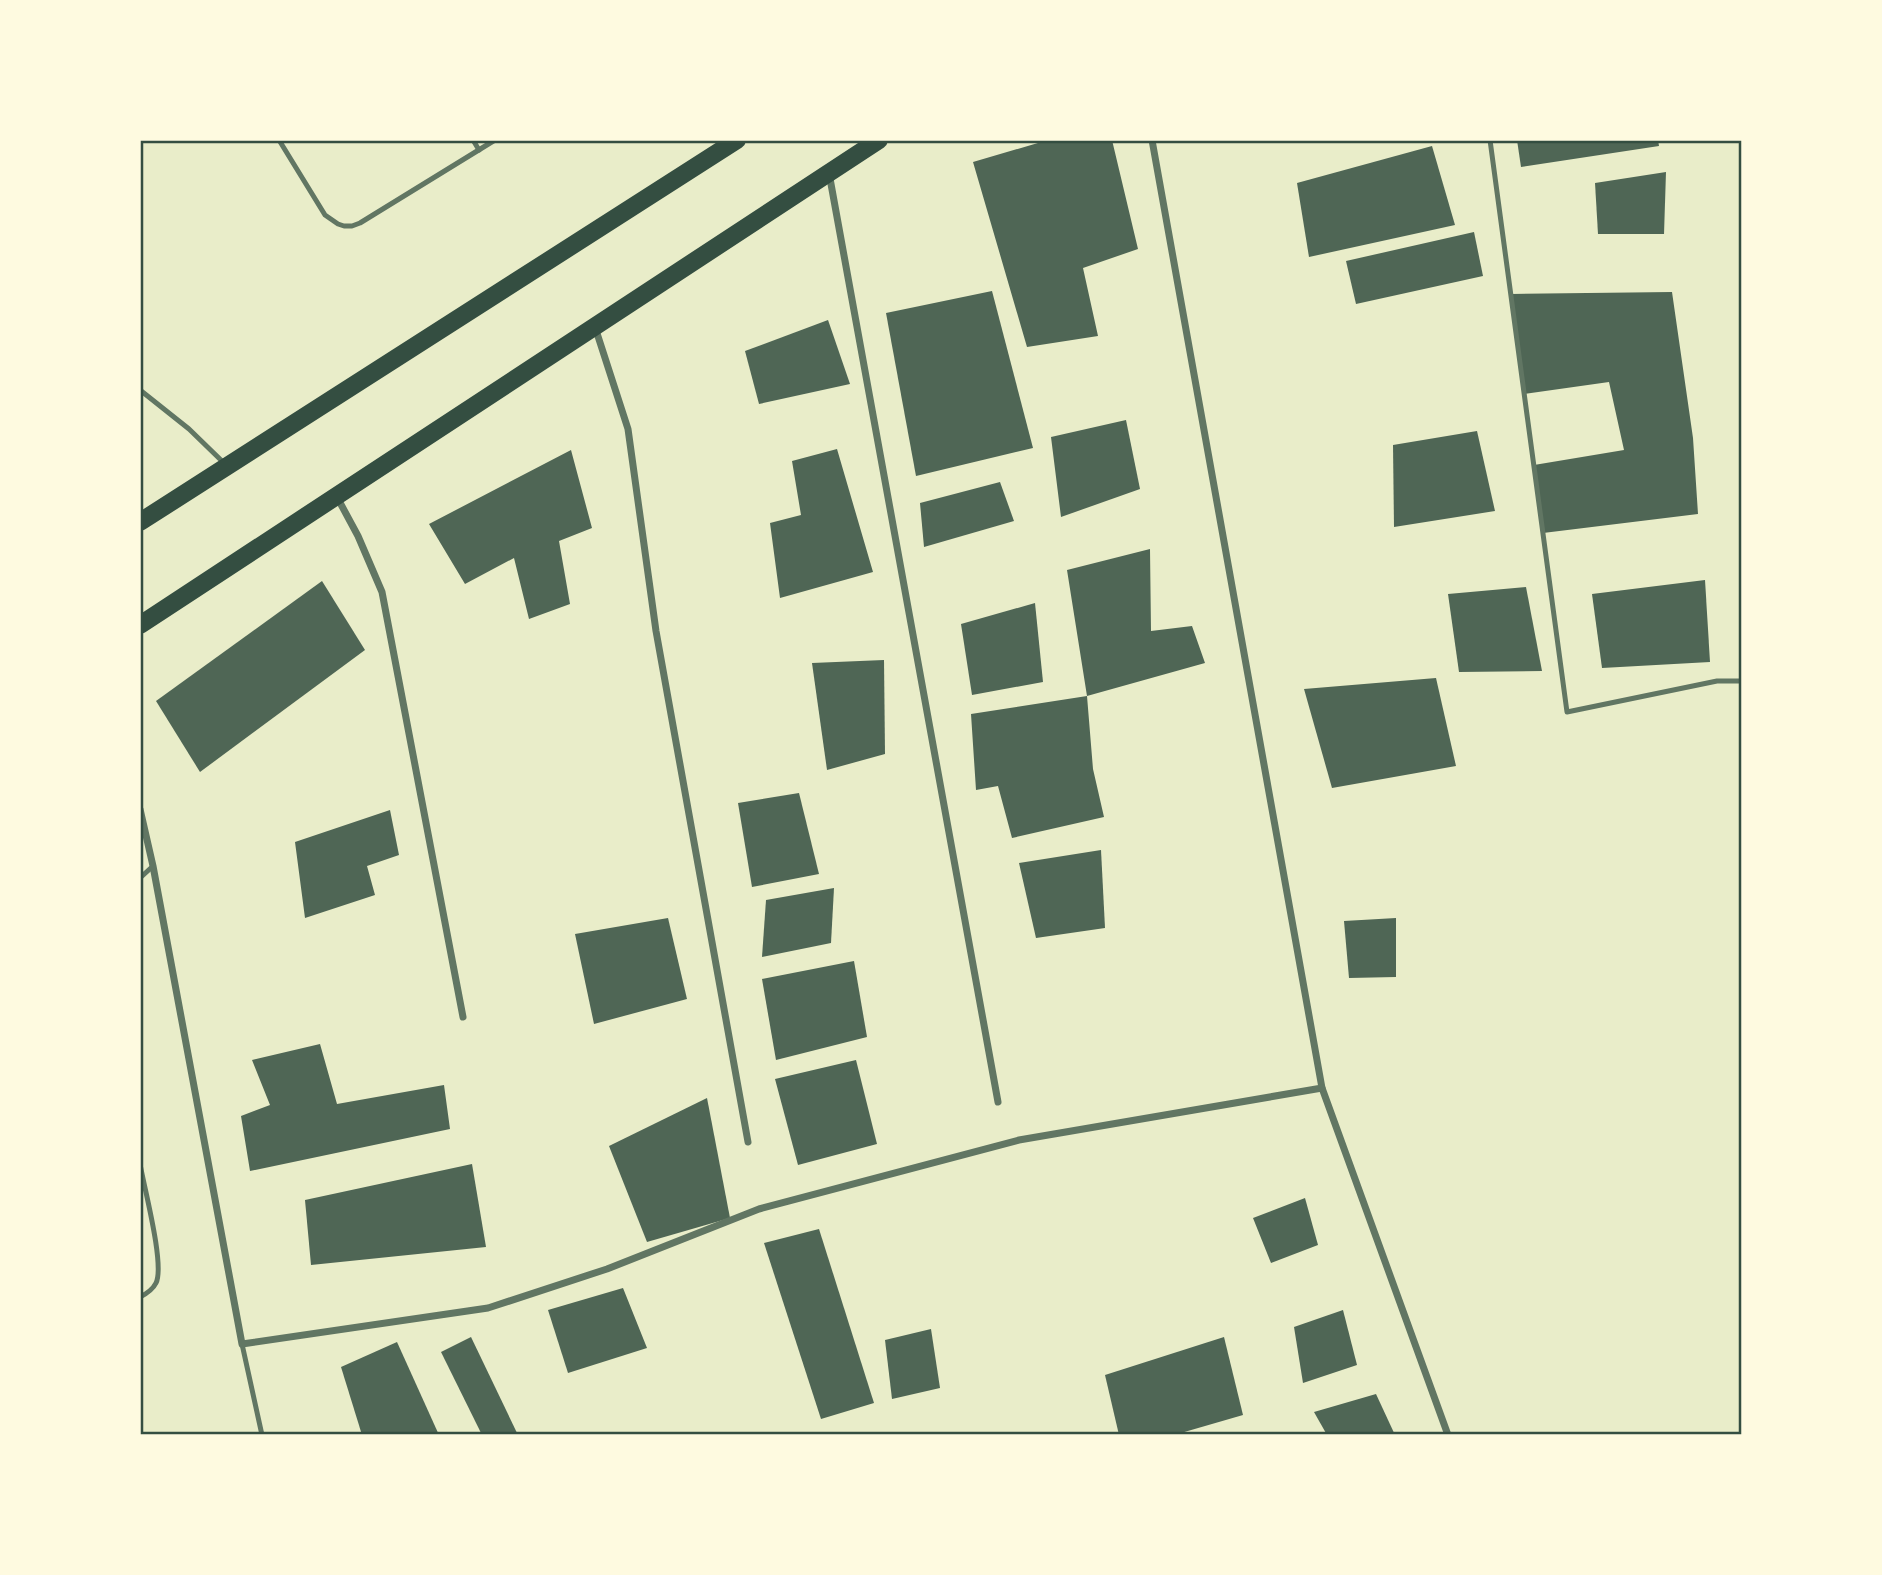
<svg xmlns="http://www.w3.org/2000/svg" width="1882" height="1575" viewBox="0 0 1882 1575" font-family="Barlow,sans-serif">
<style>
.building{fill:#4f6655}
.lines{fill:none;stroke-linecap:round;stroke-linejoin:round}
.service{stroke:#617663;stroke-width:5}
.minor{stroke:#617663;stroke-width:7}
.primary{stroke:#344e41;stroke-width:18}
.neatline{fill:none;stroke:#344e41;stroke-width:2.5}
</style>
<rect width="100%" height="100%" fill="#e9edc9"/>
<g class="building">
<polygon points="1048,140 1112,140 1138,249 1083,268 1098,336 1027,347 973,162"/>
<polygon points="1517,140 1658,140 1659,146 1521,167"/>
<polygon points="1432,146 1455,225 1309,257 1297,183"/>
<polygon points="1666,172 1664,234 1598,234 1595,183"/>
<polygon points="1474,232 1483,276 1356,304 1346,261"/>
<polygon points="992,291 1033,448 916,476 886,313"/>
<polygon points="1672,292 1693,438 1698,514 1543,533 1534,465 1624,450 1609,382 1524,394 1511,294"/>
<polygon points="828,320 850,384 759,404 745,351"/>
<polygon points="1126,420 1140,489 1061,517 1051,437"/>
<polygon points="1477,431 1495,511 1394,527 1393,445"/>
<polygon points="837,449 873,572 780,598 770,523 801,515 792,461"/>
<polygon points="571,450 592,528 559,541 570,604 529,619 514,558 465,584 429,524"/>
<polygon points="1000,482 1014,521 924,547 920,503"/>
<polygon points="1150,549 1151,631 1192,626 1205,663 1087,696 1067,570"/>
<polygon points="1705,580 1710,662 1602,668 1592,594"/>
<polygon points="322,581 365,650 200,772 156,701"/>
<polygon points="1526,587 1542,671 1459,672 1448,594"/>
<polygon points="1035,603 1043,682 972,695 961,624"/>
<polygon points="884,660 885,754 827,770 812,663"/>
<polygon points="1436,678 1456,766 1332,788 1304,689"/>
<polygon points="1087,696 1093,769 1104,817 1012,838 998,786 976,790 971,714"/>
<polygon points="799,793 819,874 752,887 738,803"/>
<polygon points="390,810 399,855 367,866 375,895 305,918 295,842"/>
<polygon points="1101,850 1105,928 1036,938 1019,863"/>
<polygon points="834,888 831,943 762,957 766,900"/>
<polygon points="668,918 687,999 594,1024 575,934"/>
<polygon points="1396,918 1396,977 1349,978 1344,921"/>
<polygon points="854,961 867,1037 776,1060 762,979"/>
<polygon points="320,1044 337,1104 444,1085 450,1129 250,1171 241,1116 270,1105 252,1060"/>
<polygon points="856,1060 877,1144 798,1165 775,1079"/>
<polygon points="707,1098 730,1218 647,1242 609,1146"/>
<polygon points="472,1164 486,1247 311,1265 305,1200"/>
<polygon points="1305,1198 1318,1245 1271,1263 1253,1218"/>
<polygon points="819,1229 874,1403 821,1419 764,1243"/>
<polygon points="623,1288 647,1348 568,1373 548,1310"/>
<polygon points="1343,1310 1357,1365 1303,1383 1294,1327"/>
<polygon points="931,1329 940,1388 892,1399 885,1340"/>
<polygon points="471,1337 518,1435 482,1435 441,1352"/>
<polygon points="1224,1337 1243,1415 1174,1435 1119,1435 1105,1375"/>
<polygon points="397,1342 439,1435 362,1435 341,1367"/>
<polygon points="1376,1394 1395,1435 1327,1435 1314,1412"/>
</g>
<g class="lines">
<g class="service">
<polyline points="279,140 325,215 338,224 344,226 352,226 360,223 495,140"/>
<polyline points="473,140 479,150"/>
<polyline points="1490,140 1567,712 1717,681 1742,681"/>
<polyline points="140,390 189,429 225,464"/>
<polyline points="140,878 153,866"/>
<path d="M 140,1164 C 144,1187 165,1265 156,1283 C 153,1289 146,1294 140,1297"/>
<polyline points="242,1344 262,1435"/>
</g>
<g class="minor">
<polyline points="1152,140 1322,1088 1448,1435"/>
<polyline points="829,173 998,1102"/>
<polyline points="595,327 628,429 656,631 748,1142"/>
<polyline points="337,497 358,536 382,592 463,1017"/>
<polyline points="140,809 153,866 242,1344 488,1308 607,1269 759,1209 1019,1140 1322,1088"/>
</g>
<g class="primary">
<polyline points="140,522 737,140"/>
<polyline points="140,625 879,140"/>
</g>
</g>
<rect width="1882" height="1575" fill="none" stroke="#fefae0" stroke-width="284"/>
<rect x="142" y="142" width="1598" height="1291" class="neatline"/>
</svg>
